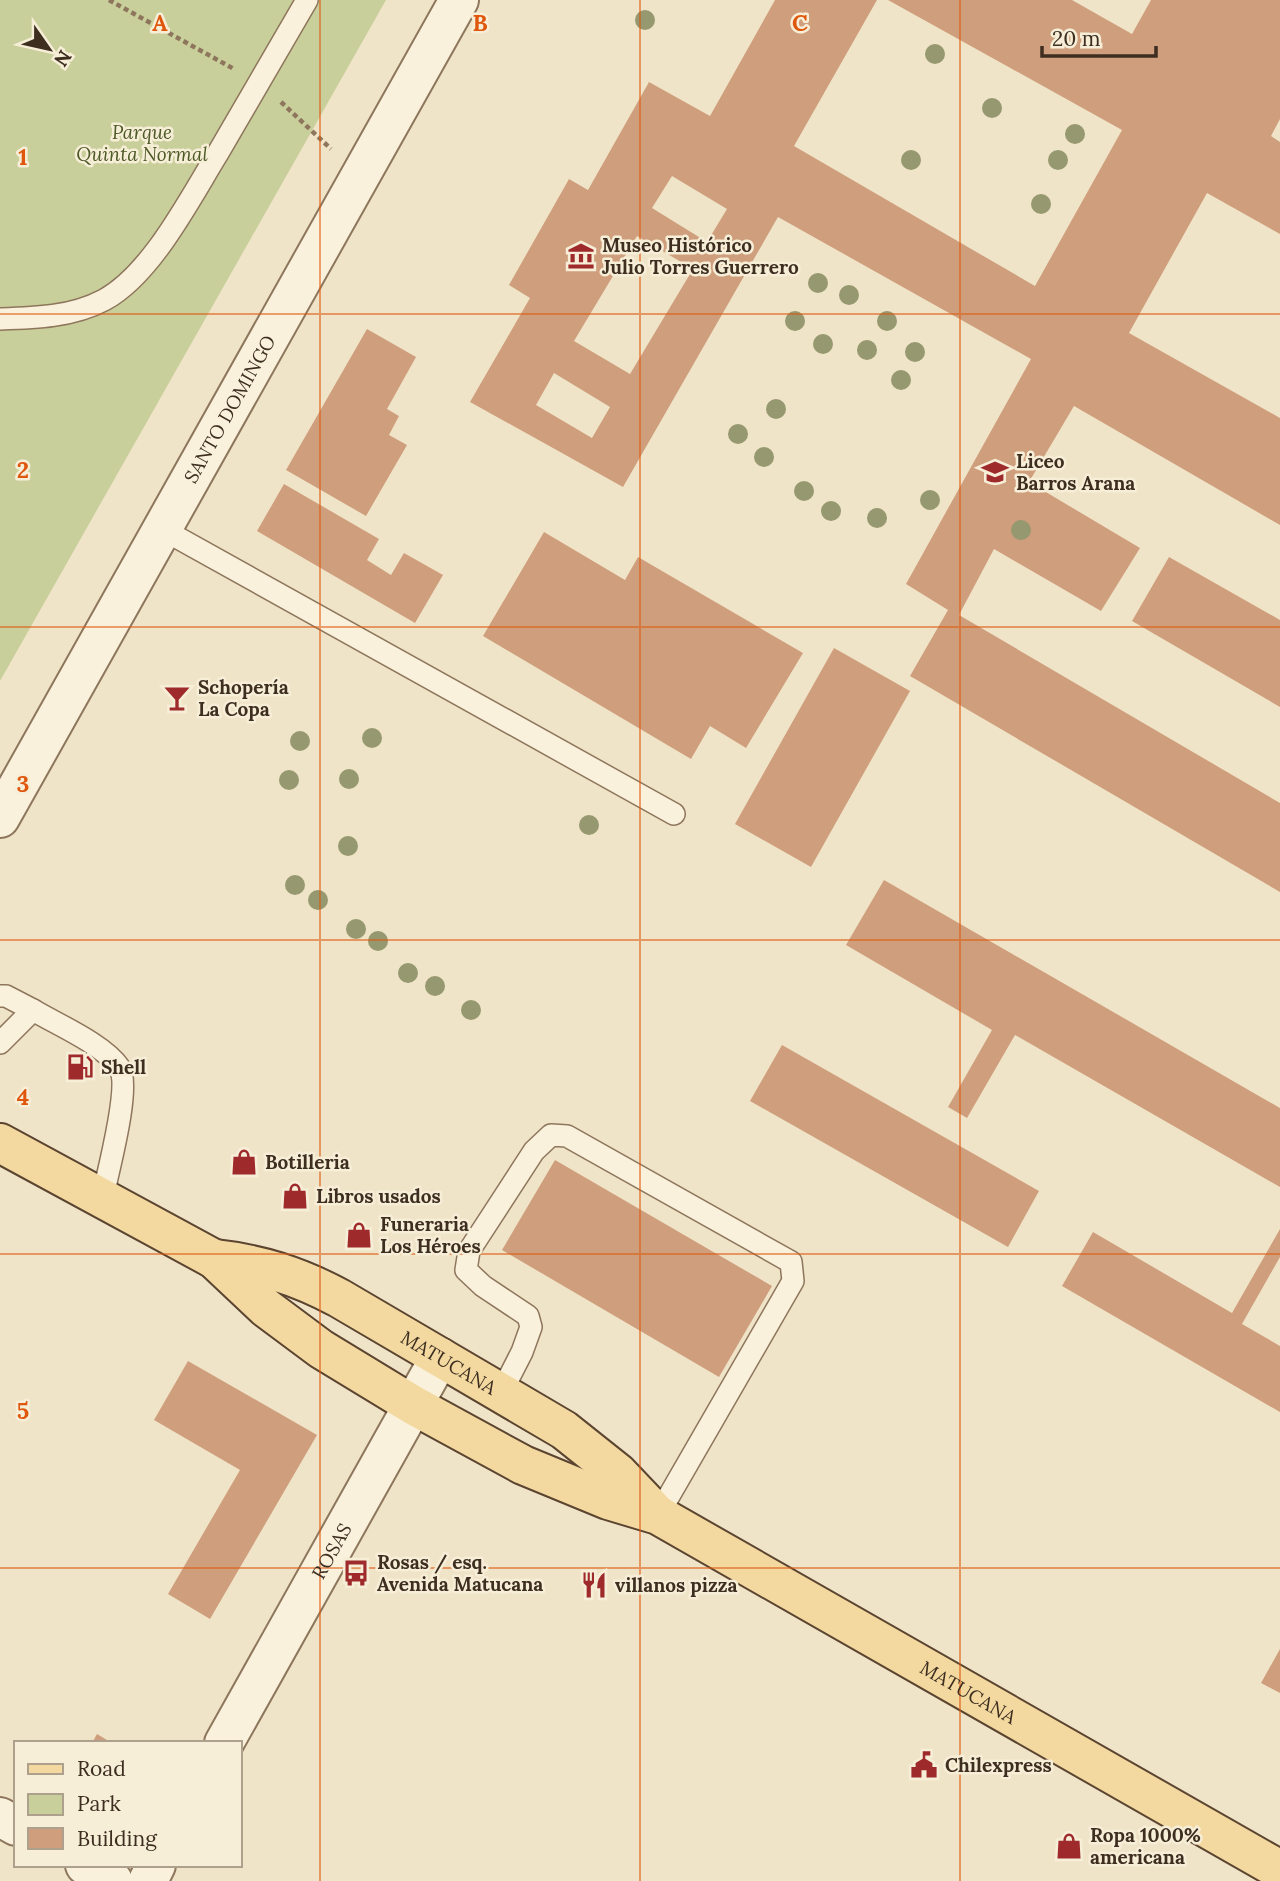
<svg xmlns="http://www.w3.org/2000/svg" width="1280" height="1881" viewBox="0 0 1280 1881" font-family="Lora,serif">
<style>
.green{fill:#c9cf9b}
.building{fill:#cf9f7d;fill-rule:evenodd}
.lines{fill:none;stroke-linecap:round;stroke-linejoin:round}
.service-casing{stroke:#8d765c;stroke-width:24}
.minor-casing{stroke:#8d765c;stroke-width:42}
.tertiary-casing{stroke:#8d765c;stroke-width:42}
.primary-casing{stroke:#5b4430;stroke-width:42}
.path{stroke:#8d765c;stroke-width:4.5;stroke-dasharray:5 3.5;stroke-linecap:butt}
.service{stroke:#faf1dc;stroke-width:21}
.minor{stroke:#faf1dc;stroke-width:38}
.tertiary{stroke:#faf1dc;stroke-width:38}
.primary{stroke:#f3d9a0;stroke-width:38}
.tree{fill:#96986f}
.grid{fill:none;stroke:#df570d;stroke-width:2;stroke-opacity:0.55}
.labels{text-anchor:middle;stroke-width:5;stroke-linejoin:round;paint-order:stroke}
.park-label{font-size:19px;font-style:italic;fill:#4d5a26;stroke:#f7eed8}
.poi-label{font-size:19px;font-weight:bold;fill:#3d2e20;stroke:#f7eed8;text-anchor:start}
.street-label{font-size:19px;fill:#3d2e20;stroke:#f7eed8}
.grid-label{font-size:23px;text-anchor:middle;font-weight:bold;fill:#df570d;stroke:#f7eed8;stroke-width:5;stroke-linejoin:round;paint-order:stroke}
</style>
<rect width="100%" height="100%" fill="#f0e4c8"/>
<polygon class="green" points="0,0 386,0 0,681"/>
<g class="building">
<path d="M 775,0 L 877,0 L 794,146 L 1035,286 L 1122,130 L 888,0 L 1072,0 L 1132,34 L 1151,0 L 1280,0 L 1280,119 L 1271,136 L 1280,142 L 1280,234 L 1207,193 L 1129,333 L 1280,418 L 1280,525 L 1074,406 L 1029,482 L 1140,548 L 1101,611 L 994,549 L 959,615 L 1280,803 L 1280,892 L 910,676 L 948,610 L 906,584 L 1031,359 L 778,217 L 623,487 L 470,402 L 530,298 L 509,285 L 569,179 L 588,190 L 649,82 L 710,116 ZM 672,176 L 727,209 L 707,242 L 652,208 ZM 637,236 L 693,269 L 630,374 L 574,341 ZM 554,373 L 610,407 L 592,438 L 536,405 Z"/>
<polygon points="367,329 416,357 387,409 399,416 389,435 407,445 366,516 286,470"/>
<polygon points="284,484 379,539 367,560 391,575 404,553 443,575 415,623 257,531"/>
<polygon points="544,532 625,580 638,557 803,653 746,748 710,726 691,759 483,636"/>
<polygon points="1169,557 1280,620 1280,707 1132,621"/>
<polygon points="834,648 910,691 811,867 735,824"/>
<polygon points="884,880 1280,1108 1280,1187 1015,1035 967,1118 948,1107 992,1030 846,945"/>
<polygon points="782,1045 1039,1191 1008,1247 750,1101"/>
<polygon points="555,1160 772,1286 719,1377 502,1250"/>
<polygon points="1280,1229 1280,1257 1242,1324 1280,1346 1280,1412 1062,1286 1093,1232 1232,1313"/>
<polygon points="188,1361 317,1435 210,1619 168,1594 240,1470 154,1420"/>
<polygon points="1280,1649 1280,1693 1261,1683"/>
<polygon points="97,1734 112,1743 92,1743"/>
</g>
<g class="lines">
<g class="service-casing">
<g id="service">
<path d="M 0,319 C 35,318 72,317 104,300 C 152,274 190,198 218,153 C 248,102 277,51 307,0"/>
<polyline points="162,529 674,814"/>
<polyline points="0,996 6,996 33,1010"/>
<path d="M 0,1043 L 33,1010 C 58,1025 103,1044 119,1067 C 132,1085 107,1175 102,1200"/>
<polyline points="501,1393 522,1352 531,1327 528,1316 483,1286 466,1270 469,1251 534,1151 551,1135 567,1136 791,1262 793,1281 658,1515"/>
</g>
</g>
<g class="minor-casing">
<g id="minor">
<polyline points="0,1817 16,1826"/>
<polyline points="85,1865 113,1881"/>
</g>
</g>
<g class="tertiary-casing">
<g id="tertiary">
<path id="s1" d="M 0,818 L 459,0"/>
<path id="s2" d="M 224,1743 L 440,1357"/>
<polyline points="148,1881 156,1865"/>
</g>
</g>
<g class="primary-casing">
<g id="primary">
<path id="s3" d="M 0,1143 L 214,1259 L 266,1308 L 321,1349 L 413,1405 L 523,1465 L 608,1500 L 658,1515 L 1280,1870"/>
<path id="s4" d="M 214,1259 C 260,1264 298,1276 339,1298 L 564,1430 L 618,1473 L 657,1514"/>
</g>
</g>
<g class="path">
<polyline points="109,0 234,69"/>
<polyline points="281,102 331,149"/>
</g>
<use href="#service" class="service"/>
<use href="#minor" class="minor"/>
<use href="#tertiary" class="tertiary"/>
<use href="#primary" class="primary"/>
</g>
<g class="tree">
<circle cx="645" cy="20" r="10"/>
<circle cx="935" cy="54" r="10"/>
<circle cx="992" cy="108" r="10"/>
<circle cx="1075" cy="134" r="10"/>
<circle cx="911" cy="160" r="10"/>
<circle cx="1058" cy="160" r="10"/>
<circle cx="1041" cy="204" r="10"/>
<circle cx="818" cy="283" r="10"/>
<circle cx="849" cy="295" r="10"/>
<circle cx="795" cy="321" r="10"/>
<circle cx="887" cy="321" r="10"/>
<circle cx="823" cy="344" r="10"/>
<circle cx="867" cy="350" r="10"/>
<circle cx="915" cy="352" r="10"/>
<circle cx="901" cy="380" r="10"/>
<circle cx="776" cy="409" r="10"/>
<circle cx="738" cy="434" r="10"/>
<circle cx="764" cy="457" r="10"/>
<circle cx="804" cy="491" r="10"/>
<circle cx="930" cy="500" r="10"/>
<circle cx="831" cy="511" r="10"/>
<circle cx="877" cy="518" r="10"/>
<circle cx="1021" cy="530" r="10"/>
<circle cx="372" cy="738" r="10"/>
<circle cx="300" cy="741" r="10"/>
<circle cx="349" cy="779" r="10"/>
<circle cx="289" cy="780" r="10"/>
<circle cx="589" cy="825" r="10"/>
<circle cx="348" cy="846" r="10"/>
<circle cx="295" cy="885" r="10"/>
<circle cx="318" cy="900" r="10"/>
<circle cx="356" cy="929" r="10"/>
<circle cx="378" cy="941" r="10"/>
<circle cx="408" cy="973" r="10"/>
<circle cx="435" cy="986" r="10"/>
<circle cx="471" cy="1010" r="10"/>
</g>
<path class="grid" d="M 320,0 L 320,1881M 640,0 L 640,1881M 960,0 L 960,1881M 0,314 L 1280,314M 0,627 L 1280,627M 0,940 L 1280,940M 0,1254 L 1280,1254M 0,1568 L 1280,1568"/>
<defs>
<g id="museum-bare" transform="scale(2.1)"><path d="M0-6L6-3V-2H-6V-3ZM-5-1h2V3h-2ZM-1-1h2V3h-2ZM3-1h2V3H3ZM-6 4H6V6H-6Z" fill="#9e2a2b" stroke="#f7eed8" stroke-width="2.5" paint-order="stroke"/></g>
<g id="school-bare" transform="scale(2.1)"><path d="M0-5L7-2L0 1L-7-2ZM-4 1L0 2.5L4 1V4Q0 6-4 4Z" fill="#9e2a2b" stroke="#f7eed8" stroke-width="2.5" paint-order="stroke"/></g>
<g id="bar-bare" transform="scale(2.1)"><path d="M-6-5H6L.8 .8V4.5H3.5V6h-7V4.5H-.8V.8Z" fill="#9e2a2b" stroke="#f7eed8" stroke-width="2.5" paint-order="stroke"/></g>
<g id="fuel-bare" transform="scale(2.1)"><path d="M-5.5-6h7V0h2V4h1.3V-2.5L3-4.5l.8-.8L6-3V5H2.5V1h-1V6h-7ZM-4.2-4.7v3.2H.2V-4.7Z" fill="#9e2a2b" stroke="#f7eed8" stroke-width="2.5" paint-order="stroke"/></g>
<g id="shop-bare" transform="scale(2.1)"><path d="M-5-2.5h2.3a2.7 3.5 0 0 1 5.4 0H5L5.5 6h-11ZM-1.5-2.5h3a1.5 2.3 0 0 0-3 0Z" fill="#9e2a2b" stroke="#f7eed8" stroke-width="2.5" paint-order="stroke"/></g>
<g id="bus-bare" transform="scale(2.1)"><path d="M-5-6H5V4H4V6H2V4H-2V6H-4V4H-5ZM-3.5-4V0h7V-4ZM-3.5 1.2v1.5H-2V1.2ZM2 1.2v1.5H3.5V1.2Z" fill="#9e2a2b" stroke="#f7eed8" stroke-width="2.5" paint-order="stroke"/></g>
<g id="restaurant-bare" transform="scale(2.1)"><path d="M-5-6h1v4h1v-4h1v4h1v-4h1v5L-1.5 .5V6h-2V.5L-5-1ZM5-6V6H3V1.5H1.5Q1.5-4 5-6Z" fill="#9e2a2b" stroke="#f7eed8" stroke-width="2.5" paint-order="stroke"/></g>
<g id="civic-bare" transform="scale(2.1)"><path d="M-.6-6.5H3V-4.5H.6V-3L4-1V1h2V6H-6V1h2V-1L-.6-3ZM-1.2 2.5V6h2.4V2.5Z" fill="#9e2a2b" stroke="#f7eed8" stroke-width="2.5" paint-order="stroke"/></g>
</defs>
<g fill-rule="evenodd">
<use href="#museum-bare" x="581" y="256"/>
<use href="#school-bare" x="995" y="472"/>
<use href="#bar-bare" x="177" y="698"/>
<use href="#fuel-bare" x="80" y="1067"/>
<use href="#shop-bare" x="244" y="1162"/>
<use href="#shop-bare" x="295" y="1196"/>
<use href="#shop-bare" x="359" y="1235"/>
<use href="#bus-bare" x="356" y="1573"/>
<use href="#restaurant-bare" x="594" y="1585"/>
<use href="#civic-bare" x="924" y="1765"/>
<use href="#shop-bare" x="1069" y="1846"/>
</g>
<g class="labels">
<g class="park-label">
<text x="142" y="139">Parque<tspan x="142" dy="22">Quinta Normal</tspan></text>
</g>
<g class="poi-label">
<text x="602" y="252">Museo Histórico<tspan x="602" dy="22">Julio Torres Guerrero</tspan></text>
<text x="1016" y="468">Liceo<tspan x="1016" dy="22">Barros Arana</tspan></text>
<text x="198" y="694">Schopería<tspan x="198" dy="22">La Copa</tspan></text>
<text x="101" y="1074">Shell</text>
<text x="265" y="1169">Botilleria</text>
<text x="316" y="1203">Libros usados</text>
<text x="380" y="1231">Funeraria<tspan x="380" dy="22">Los Héroes</tspan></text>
<text x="377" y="1569">Rosas / esq.<tspan x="377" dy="22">Avenida Matucana</tspan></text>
<text x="615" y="1592">villanos pizza</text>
<text x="945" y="1772">Chilexpress</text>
<text x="1090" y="1842">Ropa 1000%<tspan x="1090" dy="22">americana</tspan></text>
</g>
<g class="street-label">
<text dy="7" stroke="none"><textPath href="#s1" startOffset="469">SANTO DOMINGO</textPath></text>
<text dy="7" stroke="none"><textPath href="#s4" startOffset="259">MATUCANA</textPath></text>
<text dy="7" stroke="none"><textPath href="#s2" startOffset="220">ROSAS</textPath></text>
<text dy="7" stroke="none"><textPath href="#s3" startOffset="1118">MATUCANA</textPath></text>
</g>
</g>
<g class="grid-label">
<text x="160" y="31">A</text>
<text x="480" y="31">B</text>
<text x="800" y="31">C</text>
<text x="23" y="165">1</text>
<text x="23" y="478">2</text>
<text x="23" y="792">3</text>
<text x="23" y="1105">4</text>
<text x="23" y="1419">5</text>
</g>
<rect x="14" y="1741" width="228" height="126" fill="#f7eed8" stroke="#ada18e" stroke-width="2"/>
<rect x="28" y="1764" width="35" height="10" fill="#f3d9a0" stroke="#ada18e" stroke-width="2"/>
<text x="77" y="1776" font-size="21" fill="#3d2e20">Road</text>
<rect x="28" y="1794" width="35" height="21" fill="#c9cf9b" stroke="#ada18e" stroke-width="2"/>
<text x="77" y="1811" font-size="21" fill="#3d2e20">Park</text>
<rect x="28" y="1828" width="35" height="21" fill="#cf9f7d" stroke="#ada18e" stroke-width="2"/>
<text x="77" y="1846" font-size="21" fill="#3d2e20">Building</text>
<g transform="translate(49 49) rotate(124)" stroke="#f7eed8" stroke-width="5" paint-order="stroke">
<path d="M0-5L12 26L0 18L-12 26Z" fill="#3d2e20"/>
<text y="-10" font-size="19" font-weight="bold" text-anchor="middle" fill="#3d2e20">N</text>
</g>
<path d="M1042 46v10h114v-10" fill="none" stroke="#3d2e20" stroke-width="3.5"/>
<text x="1052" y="46" font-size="21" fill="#3d2e20" stroke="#f7eed8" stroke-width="5" paint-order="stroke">20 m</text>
</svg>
